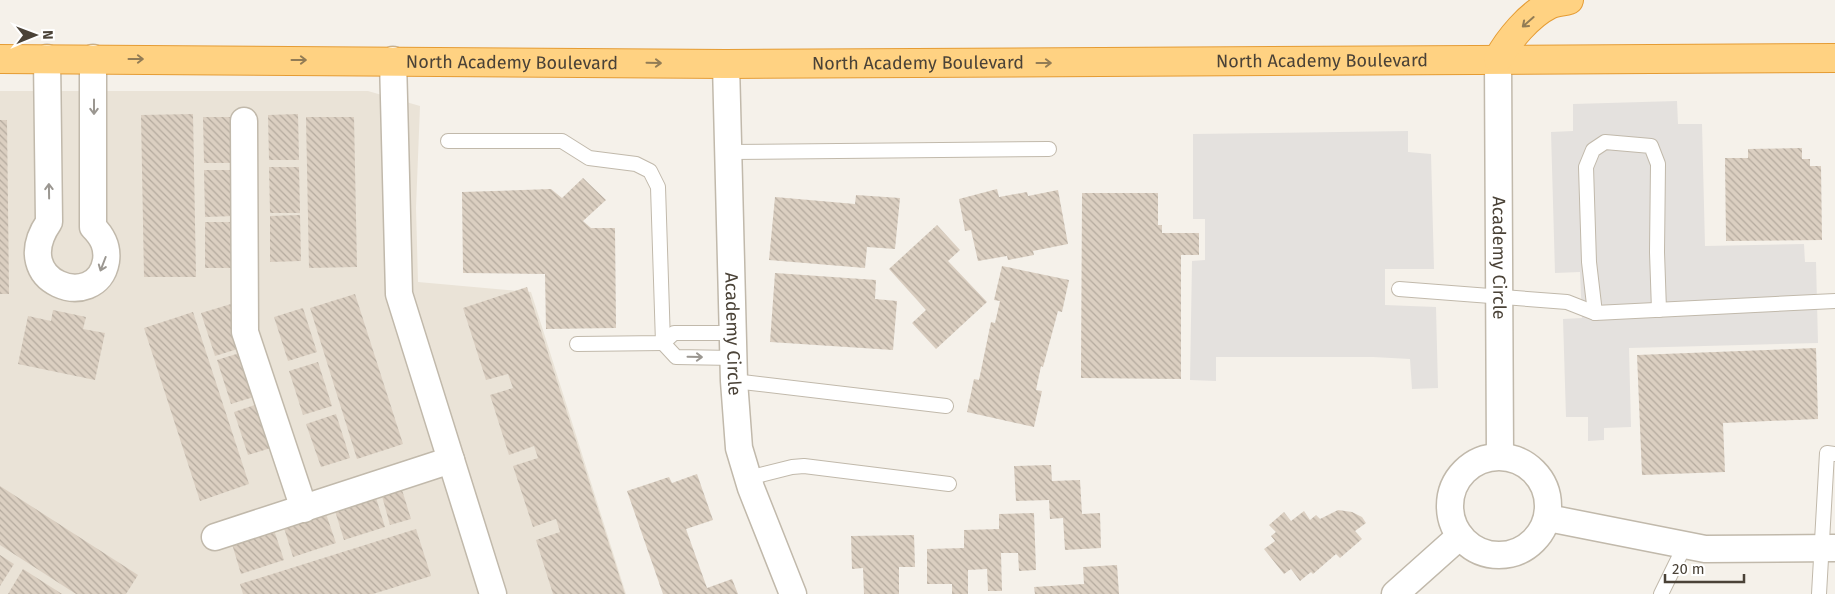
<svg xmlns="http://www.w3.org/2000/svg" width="1835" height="594" viewBox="0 0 1835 594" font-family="'Fira Sans',sans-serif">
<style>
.residential{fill:#eae3d7}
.parking{fill:#e4e1de}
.building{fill:url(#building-back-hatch)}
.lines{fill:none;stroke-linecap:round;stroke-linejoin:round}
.service-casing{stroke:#c1b9ab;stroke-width:16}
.minor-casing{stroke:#c1b9ab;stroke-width:29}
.trunk-casing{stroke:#e59c34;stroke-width:30}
.service{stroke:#fff;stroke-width:14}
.minor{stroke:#fff;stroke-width:26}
.trunk{stroke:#ffd282;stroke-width:28}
.oneway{stroke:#927c55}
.oneway2{stroke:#9b9791}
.labels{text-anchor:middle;stroke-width:4.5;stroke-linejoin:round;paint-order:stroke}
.street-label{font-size:18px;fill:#4a4237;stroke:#fff}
</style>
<defs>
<pattern id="building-back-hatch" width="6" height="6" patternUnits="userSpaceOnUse" patternTransform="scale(1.25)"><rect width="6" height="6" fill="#dbcfc1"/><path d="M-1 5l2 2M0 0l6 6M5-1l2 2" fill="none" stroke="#b4aa9e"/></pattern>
</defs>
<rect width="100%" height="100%" fill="#f5f1ea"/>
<polygon class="residential" points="0,91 368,91 420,106 416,208 418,282 531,292 626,594 0,594"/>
<g class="parking">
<polygon points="1677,101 1678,124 1702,124 1705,246 1804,244 1805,262 1816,262 1818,343 1629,348 1631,427 1604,428 1604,440 1588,441 1588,417 1566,417 1563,319 1582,318 1580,272 1555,273 1551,132 1573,131 1573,104"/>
<polygon points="1408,131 1408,152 1431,154 1434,269 1385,269 1385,305 1436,307 1438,388 1412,389 1410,359 1373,357 1216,357 1216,381 1190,380 1192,261 1205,260 1205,219 1193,219 1193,134"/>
</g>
<g class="building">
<polygon points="193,114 196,277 144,277 141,115"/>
<polygon points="298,114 299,160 269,160 268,115"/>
<polygon points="203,117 233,117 234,163 204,163"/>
<polygon points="306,117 354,117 357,267 309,268"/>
<polygon points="0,120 7,120 9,294 0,294"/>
<polygon points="1802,148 1802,159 1810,159 1810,166 1821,166 1822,240 1726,241 1725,158 1748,158 1748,149"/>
<polygon points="269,167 299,167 300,213 270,213"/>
<polygon points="204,170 235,170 235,216 205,217"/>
<polygon points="583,178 606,200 583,221 591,228 615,228 616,328 546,329 545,274 463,273 462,192 551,189 562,198"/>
<polygon points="997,189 999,197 1027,192 1028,196 1058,190 1068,244 1033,251 1034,255 1008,260 1007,256 978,261 971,230 965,231 959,199"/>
<polygon points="1082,193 1158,193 1158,225 1162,225 1162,233 1199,233 1199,255 1181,255 1181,379 1081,378"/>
<polygon points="856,195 900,198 895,249 867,247 865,268 769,260 775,197 855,204"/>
<polygon points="300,215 301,261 270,262 270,216"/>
<polygon points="205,222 235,222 236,268 205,268"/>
<polygon points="937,225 960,250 948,261 987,302 936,349 912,323 926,310 889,269"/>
<polygon points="1002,266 1069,280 1062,312 1058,311 1043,367 1041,366 1036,390 1042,391 1034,427 967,412 974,379 979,380 991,322 995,323 1000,301 994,300"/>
<polygon points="775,273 876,280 875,299 897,301 893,350 770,342"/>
<polygon points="527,287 625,594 553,594 536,540 560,532 556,519 533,527 513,466 538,458 534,446 509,455 490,395 513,388 508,374 486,380 463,308"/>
<polygon points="355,294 403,444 357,459 310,308"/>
<polygon points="231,304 244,347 215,356 201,313"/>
<polygon points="303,308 317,352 288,361 274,317"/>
<polygon points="53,310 86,317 83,329 105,333 95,380 18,364 28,316 51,321"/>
<polygon points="193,312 249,484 200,501 144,328"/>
<polygon points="1816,348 1818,419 1723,423 1725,472 1642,475 1637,355"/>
<polygon points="246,351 260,395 231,404 217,360"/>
<polygon points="318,362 332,406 303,415 289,371"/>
<polygon points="263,402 277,446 248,455 234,412"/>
<polygon points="336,414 350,458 321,467 306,424"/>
<polygon points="1051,465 1052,481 1080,480 1082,514 1100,513 1101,548 1065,550 1063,518 1050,519 1049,500 1016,501 1014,466"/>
<polygon points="697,474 713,520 686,529 707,588 732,579 738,594 663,594 627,491 669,477 672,483"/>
<polygon points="0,486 138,575 126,594 76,594 0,545"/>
<polygon points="402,490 411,519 390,525 382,496"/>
<polygon points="376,498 385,527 344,540 335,511"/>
<polygon points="1338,510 1352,512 1362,517 1366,523 1355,531 1362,539 1340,558 1336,554 1313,574 1311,572 1300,581 1291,569 1284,574 1264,549 1275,541 1271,536 1276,532 1269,525 1284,512 1291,521 1304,511 1310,520 1316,515 1320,519"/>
<polygon points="1034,513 1036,570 1019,571 1018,553 1001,553 1002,591 988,591 987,569 968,570 968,594 952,594 952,584 927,584 927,549 964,548 964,530 999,529 999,514"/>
<polygon points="326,514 336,543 293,557 284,528"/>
<polygon points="416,529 431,576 373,594 243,594 240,584"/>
<polygon points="274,530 284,560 241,574 232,544"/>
<polygon points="914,535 915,567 899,567 899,594 864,594 863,568 852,569 851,536"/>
<polygon points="0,555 14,564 0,586"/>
<polygon points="1117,565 1119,594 1035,594 1034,587 1084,584 1083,567"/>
<polygon points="23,569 62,594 8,594"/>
</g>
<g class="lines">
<g class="service-casing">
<g id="service">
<polyline points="448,141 562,141 589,158 636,164 650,171 658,187 663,343 676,357 734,358"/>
<polyline points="728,152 1049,149"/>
<polyline points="1399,289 1567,302 1595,313 1835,301"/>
<polyline points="1595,313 1589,262 1586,167 1593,150 1605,142 1651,146 1658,164 1657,252 1659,310"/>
<polyline points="577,344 663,343 674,333 733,333"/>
<polyline points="734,381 946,406"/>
<polyline points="748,478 792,467 804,466 949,484"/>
<polyline points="1661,594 1685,545"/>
<polyline points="1819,594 1827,453 1835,454"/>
</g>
</g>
<g class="minor-casing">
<g id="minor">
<path d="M 47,58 L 49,222 C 7,283 97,313 106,261 C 108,247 103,237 93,227 L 93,58"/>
<path id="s1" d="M 1498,59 L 1500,456"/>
<polyline points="393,60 399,294 493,594"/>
<path id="s2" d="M 726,64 L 734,381 L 739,448 L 751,488 L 793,594"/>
<polyline points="244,121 245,332 304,509"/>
<circle cx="1499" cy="506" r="49"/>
<polyline points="1548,518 1705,549 1835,548"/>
<polyline points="215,537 451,460"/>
<polyline points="1395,594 1460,536"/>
</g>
</g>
<g class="trunk-casing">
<g id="trunk">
<path id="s3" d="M 0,59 L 726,64 L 1835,58"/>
<path d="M 1498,59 C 1509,39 1529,15 1549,5 C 1555,2 1563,2 1569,0"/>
</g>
</g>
<use href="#service" class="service"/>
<use href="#minor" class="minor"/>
<use href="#trunk" class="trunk"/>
</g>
<defs><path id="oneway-shaft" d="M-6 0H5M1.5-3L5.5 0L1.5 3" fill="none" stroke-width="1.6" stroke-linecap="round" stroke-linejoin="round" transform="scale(1.25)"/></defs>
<g class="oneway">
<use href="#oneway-shaft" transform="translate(1528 22) rotate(139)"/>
<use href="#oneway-shaft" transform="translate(136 59)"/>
<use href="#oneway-shaft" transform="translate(299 60)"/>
<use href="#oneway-shaft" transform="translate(654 63) rotate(1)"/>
<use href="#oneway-shaft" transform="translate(1044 63)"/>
</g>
<g class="oneway2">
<use href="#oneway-shaft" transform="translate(94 107) rotate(90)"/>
<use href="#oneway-shaft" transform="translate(49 191) rotate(-91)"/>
<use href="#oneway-shaft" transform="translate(103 264) rotate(111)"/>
<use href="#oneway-shaft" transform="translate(695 357) rotate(1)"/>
</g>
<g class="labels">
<g class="street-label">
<text dy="6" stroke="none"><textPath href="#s3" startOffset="1322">North Academy Boulevard</textPath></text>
<text dy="6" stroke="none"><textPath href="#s3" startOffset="512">North Academy Boulevard</textPath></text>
<text dy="6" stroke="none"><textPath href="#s3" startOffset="918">North Academy Boulevard</textPath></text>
<text dy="6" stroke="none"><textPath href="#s1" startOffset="199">Academy Circle</textPath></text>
<text dy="6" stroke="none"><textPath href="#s2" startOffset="270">Academy Circle</textPath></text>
</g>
</g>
<g transform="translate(35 35) rotate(89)" stroke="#ffffff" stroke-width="4" paint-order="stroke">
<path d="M0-4L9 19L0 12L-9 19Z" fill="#4a4237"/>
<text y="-8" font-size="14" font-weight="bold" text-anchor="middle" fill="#4a4237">N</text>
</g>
<path d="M1665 574v8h79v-8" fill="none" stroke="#4a4237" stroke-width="2.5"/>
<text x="1672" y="574" font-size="15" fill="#4a4237" stroke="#ffffff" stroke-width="4" paint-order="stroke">20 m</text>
</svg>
